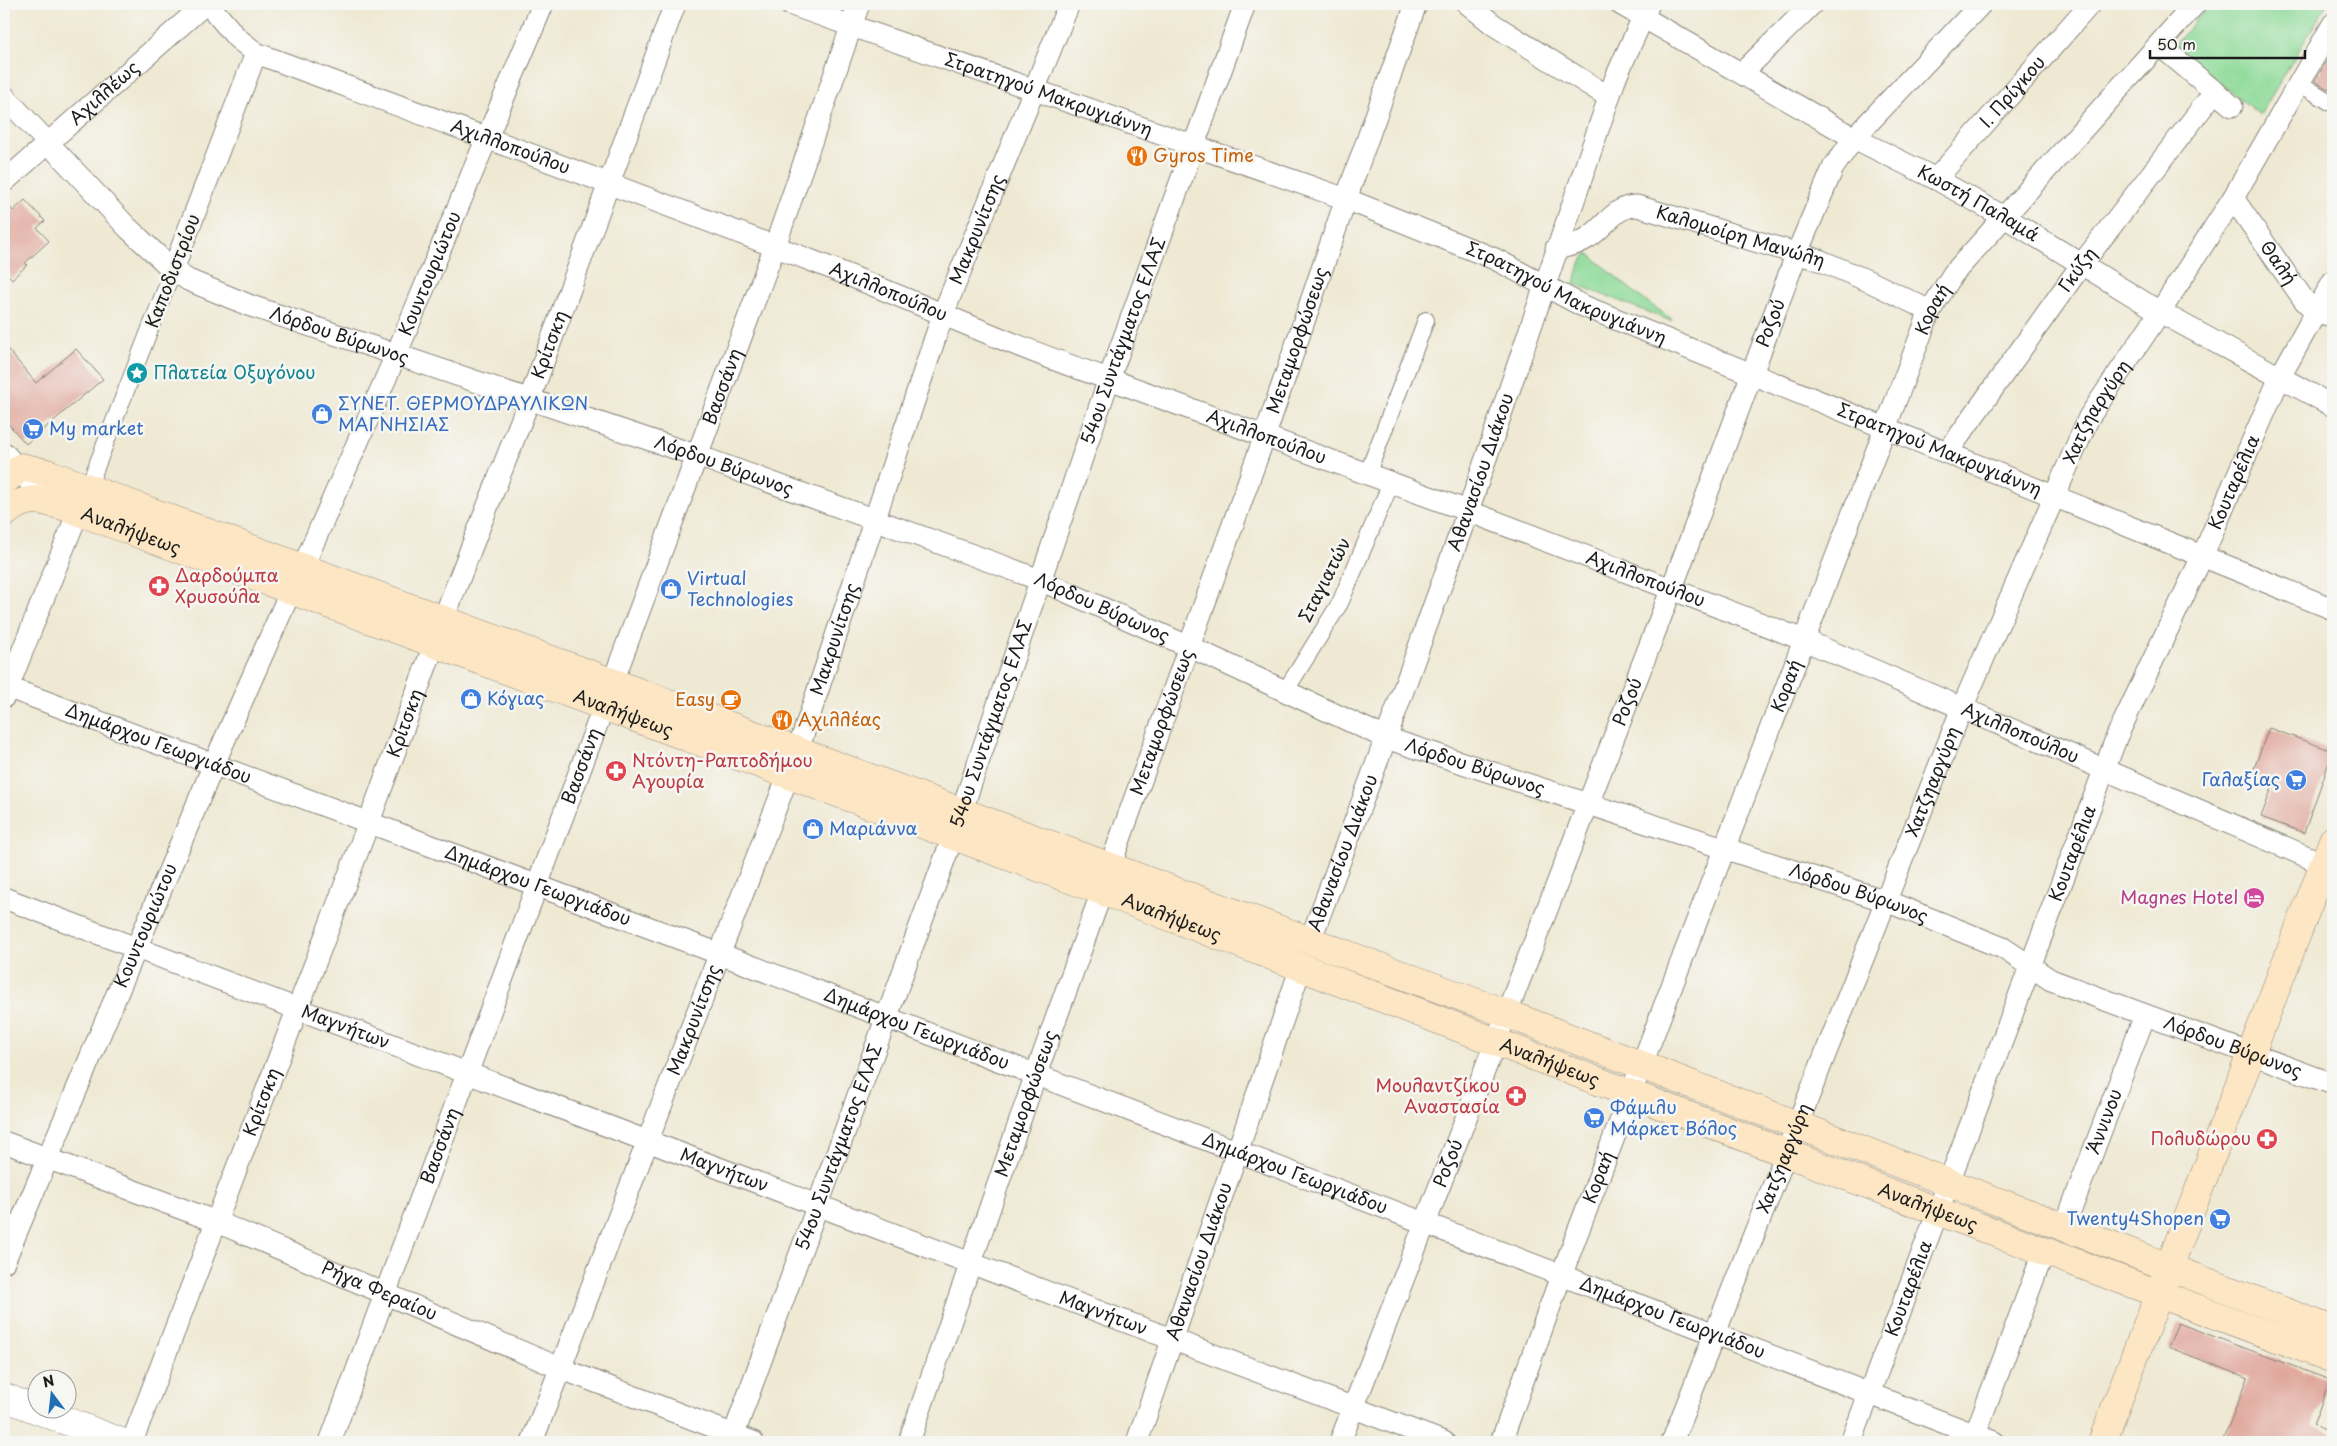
<svg xmlns="http://www.w3.org/2000/svg" width="2337" height="1446" viewBox="0 0 2337 1446" font-family="'Playpen Sans',sans-serif">
<style>
.green{fill:#8dda98;stroke:#547b5a}
.building{fill:#e0a79c}
.lines{fill:none;stroke-linecap:round;stroke-linejoin:round}
.pedestrian-casing{stroke:#868278;stroke-width:18}
.minor-casing{stroke:#868278;stroke-width:23}
.tertiary-casing{stroke:#868278;stroke-width:29}
.secondary-casing{stroke:#868278;stroke-width:29}
.pedestrian{stroke:#fff;stroke-width:16}
.minor{stroke:#fff;stroke-width:21}
.tertiary{stroke:#fff;stroke-width:28}
.secondary{stroke:#fce6c4;stroke-width:28}
.labels{text-anchor:middle;stroke-width:5;stroke-linejoin:round;paint-order:stroke}
.street-label{font-size:18px;fill:#1c1c1c;stroke:#f6f6f2}
.food-label{font-size:18px;fill:#c56008;stroke:#f6f6f2;text-anchor:start}
.culture-label{font-size:18px;fill:#0d838f;stroke:#f6f6f2;text-anchor:start}
.shop-label{font-size:18px;fill:#366cbe;stroke:#f6f6f2;text-anchor:start}
.health-label{font-size:18px;fill:#be3a42;stroke:#f6f6f2;text-anchor:start}
.hotel-label{font-size:18px;fill:#b23c85;stroke:#f6f6f2;text-anchor:end}
</style>
<rect width="100%" height="100%" fill="#f6f6f2"/>
<filter id="ink" filterUnits="userSpaceOnUse"><feTurbulence type="fractalNoise" baseFrequency=".02" numOctaves="2"/><feDisplacementMap in="SourceGraphic" scale="10" xChannelSelector="R" yChannelSelector="G"/><feConvolveMatrix kernelMatrix="1 2 1 2 8 2 1 2 1" color-interpolation-filters="sRGB"/></filter>
<filter id="wash" filterUnits="userSpaceOnUse"><feTurbulence type="fractalNoise" baseFrequency=".0096" numOctaves="4" result="noise"/><feDisplacementMap in="SourceGraphic" scale="20" xChannelSelector="R" yChannelSelector="G"/><feGaussianBlur stdDeviation="1.12" result="paint"/><feColorMatrix in="noise" values="0 0 0 0 0 0 0 0 0 0 0 0 0 0 0 0 0 1.4 0 .05"/><feComposite in="paint" operator="in"/></filter>
<g filter="url(#wash)">
<rect width="100%" height="100%" fill="#efe9d3"/>
<g class="green">
<polygon points="2210,4 2327,4 2260,115 2174,46"/>
<polygon points="1588,253 1640,297 1672,319 1671,321 1575,284 1580,263"/>
</g>
<g id="blocks">
<g class="building">
<polygon points="2333,49 2333,82 2328,89 2315,81"/>
<polygon points="4,200 13,211 25,200 45,221 37,228 49,241 25,263 27,265 12,279 4,270"/>
<polygon points="4,345 36,383 76,349 103,379 26,444 4,419"/>
<polygon points="2269,728 2333,751 2304,833 2261,817 2274,783 2252,774"/>
<polygon points="2178,1323 2330,1380 2313,1425 2333,1434 2333,1442 2222,1442 2248,1378 2168,1347"/>
</g>
</g>
</g>
<g filter="url(#ink)">
<use href="#blocks" fill-opacity="0" stroke="#868278" stroke-width="1"/>
<g class="lines">
<g class="pedestrian-casing">
<g id="pedestrian">
<polyline points="2299,83 2333,104"/>
<polyline points="1367,475 1426,320"/>
<polyline points="88,488 173,270"/>
<polyline points="1286,690 1340,603 1391,483"/>
</g>
</g>
<g class="minor-casing">
<g id="minor">
<path id="s1" d="M 208,4 L 237,38 L 256,53 C 443,122 630,190 815,262 C 914,300 1009,346 1109,379 L 1468,511 L 1804,640 L 2324,864"/>
<path id="s2" d="M 789,4 L 1346,199 L 1495,259 L 1581,305 L 2333,609"/>
<polyline points="1468,4 1494,25 1609,97"/>
<path id="s3" d="M 1620,4 L 1854,138 L 1936,179 L 2006,218 L 2160,312 L 2333,406"/>
<polyline points="2159,45 2232,106"/>
<polyline points="1742,73 1812,4"/>
<path id="s4" d="M 4,96 L 128,228 L 173,270 L 188,280 L 251,306 L 698,456 L 1000,565 L 1040,580 L 1201,652 L 1386,738 L 1886,901 L 2003,948 L 2051,980 L 2333,1084"/>
<path id="s5" d="M 1936,179 L 2090,4"/>
<path id="s6" d="M 4,182 L 205,4"/>
<path id="s7" d="M 2233,198 L 2304,300 L 2316,312 L 2333,316"/>
<path id="s8" d="M 1556,248 C 1568,247 1579,244 1589,237 C 1605,227 1617,204 1637,206 L 1819,260 L 1873,283 L 1930,311"/>
<polyline points="173,270 256,53"/>
<polyline points="4,453 48,502"/>
<path id="s9" d="M 1947,453 L 2082,264 L 2215,91"/>
<path id="s10" d="M 302,569 L 396,355 L 543,4"/>
<path id="s11" d="M 4,686 L 720,954 L 1715,1334 L 1994,1442"/>
<polyline points="4,697 78,512"/>
<path id="s12" d="M 1110,867 L 1264,438 L 1346,199 L 1416,4"/>
<path id="s13" d="M 4,898 L 1444,1442"/>
<path id="s14" d="M 1310,941 L 1386,738 L 1468,511 L 1616,77 L 1649,4"/>
<path id="s15" d="M 4,1142 L 217,1222 L 562,1369 L 753,1442"/>
<path id="s16" d="M 2064,1228 L 2145,1015"/>
<path id="s17" d="M 4,1262 L 214,764 L 291,590"/>
<polyline points="1975,1435 2044,1251"/>
<path id="s18" d="M 132,1442 L 369,822 L 443,620 L 530,398 L 675,4"/>
<path id="s19" d="M 330,1442 L 775,246 L 859,4"/>
<path id="s20" d="M 532,1442 L 798,750 L 943,314 L 1069,4"/>
<path id="s21" d="M 731,1442 L 953,836 L 1109,379 L 1245,4"/>
<path id="s22" d="M 909,1442 L 1036,1074 L 1102,891"/>
<path id="s23" d="M 1137,1442 L 1301,967"/>
<path id="s24" d="M 1340,1442 L 1672,588 L 1797,253 L 1833,168 L 1854,138 L 1981,4"/>
<path id="s25" d="M 1501,1442 L 1561,1276 L 1930,311 L 1953,274 L 2195,4"/>
<path id="s26" d="M 1672,1442 L 1962,708 L 2089,417 L 2160,312 L 2233,198 L 2333,24"/>
<path id="s27" d="M 1851,1442 L 2117,736 L 2202,557 L 2280,377 L 2333,281"/>
</g>
</g>
<g class="tertiary-casing">
<polyline id="tertiary" points="4,1397 121,1442"/>
</g>
<g class="secondary-casing">
<g id="secondary">
<polyline points="4,481 22,467 47,473 1505,1013 2333,1330"/>
<path id="s28" d="M 4,514 C 27,493 42,500 69,508 L 1102,891 L 1937,1211 L 2333,1359"/>
<polyline points="2102,1442 2333,840"/>
</g>
</g>
<use href="#pedestrian" class="pedestrian"/>
<use href="#minor" class="minor"/>
<use href="#tertiary" class="tertiary"/>
<use href="#secondary" class="secondary"/>
</g>
</g>
<defs>
<g id="restaurant-disc" transform="scale(1.125)"><circle r="9.5" fill="#e8710a" stroke="#f6f6f2"/><path d="M-5-6h1v4h1v-4h1v4h1v-4h1v5L-1.5 .5V6h-2V.5L-5-1ZM5-6V6H3V1.5H1.5Q1.5-4 5-6Z" fill="#fff"/></g>
<g id="sight-disc" transform="scale(1.125)"><circle r="9.5" fill="#0f9aa8" stroke="#f6f6f2"/><path d="M0-6L1.8-2.2L6-1.7L2.9 1.2L3.7 5.4L0 3.3L-3.7 5.4L-2.9 1.2L-6-1.7L-1.8-2.2Z" fill="#fff"/></g>
<g id="shop-disc" transform="scale(1.125)"><circle r="9.5" fill="#3f7fe0" stroke="#f6f6f2"/><path d="M-5-2.5h2.3a2.7 3.5 0 0 1 5.4 0H5L5.5 6h-11ZM-1.5-2.5h3a1.5 2.3 0 0 0-3 0Z" fill="#fff"/></g>
<g id="supermarket-disc" transform="scale(1.125)"><circle r="9.5" fill="#3f7fe0" stroke="#f6f6f2"/><path d="M-6-5.5h2.5l.6 2H6L4.5 2H-2.5L-4.4-4H-6ZM-1.5 3.2a1.3 1.3 0 1 0 .1 0ZM3 3.2a1.3 1.3 0 1 0 .1 0Z" fill="#fff"/></g>
<g id="pharmacy-disc" transform="scale(1.125)"><circle r="9.5" fill="#e0444e" stroke="#f6f6f2"/><path d="M-2-6h4v4h4v4h-4v4h-4v-4h-4v-4h4Z" fill="#fff"/></g>
<g id="cafe-disc" transform="scale(1.125)"><circle r="9.5" fill="#e8710a" stroke="#f6f6f2"/><path d="M-5.5-4.5H6V0H3Q3 3.5 0 3.5H-2.5Q-5.5 3.5-5.5 0ZM3-3.2v2h1.7v-2ZM-6 4.5H4V6H-6Z" fill="#fff"/></g>
<g id="hotel-disc" transform="scale(1.125)"><circle r="9.5" fill="#d1479c" stroke="#f6f6f2"/><path d="M-6-4.5h1.5V1H6V5H4.5V3h-9V5H-6ZM-4 0a1.8 1.8 0 1 1 3.6 0ZM.5 0V-2.5h3Q6-2.5 6 0Z" fill="#fff"/></g>
</defs>
<g fill-rule="evenodd">
<use href="#restaurant-disc" x="1137" y="156"/>
<use href="#sight-disc" x="137" y="373"/>
<use href="#shop-disc" x="322" y="414"/>
<use href="#supermarket-disc" x="33" y="429"/>
<use href="#pharmacy-disc" x="159" y="586"/>
<use href="#shop-disc" x="671" y="589"/>
<use href="#shop-disc" x="471" y="699"/>
<use href="#cafe-disc" x="731" y="700"/>
<use href="#restaurant-disc" x="782" y="720"/>
<use href="#pharmacy-disc" x="616" y="771"/>
<use href="#supermarket-disc" x="2296" y="780"/>
<use href="#shop-disc" x="813" y="829"/>
<use href="#hotel-disc" x="2254" y="898"/>
<use href="#pharmacy-disc" x="1516" y="1096"/>
<use href="#supermarket-disc" x="1594" y="1118"/>
<use href="#pharmacy-disc" x="2267" y="1139"/>
<use href="#supermarket-disc" x="2220" y="1219"/>
</g>
<g class="labels">
<g class="street-label">
<text dy="6" stroke="none"><textPath href="#s5" startOffset="116">Ι. Πρίγκου</textPath></text>
<text dy="6" stroke="none"><textPath href="#s6" startOffset="134">Αχιλλέως</textPath></text>
<text dy="6" stroke="none"><textPath href="#s2" startOffset="275">Στρατηγού Μακρυγιάννη</textPath></text>
<text dy="6" stroke="none"><textPath href="#s1" startOffset="340">Αχιλλοπούλου</textPath></text>
<text dy="6" stroke="none"><textPath href="#s3" startOffset="410">Κωστή Παλαμά</textPath></text>
<text dy="6" stroke="none"><textPath href="#s20" startOffset="1292">Μακρυνίτσης</textPath></text>
<text dy="6" stroke="none"><textPath href="#s8" startOffset="202">Καλομοίρη Μανώλη</textPath></text>
<text dy="6" stroke="none"><textPath href="#s7" startOffset="79">Θαλή</textPath></text>
<text dy="6" stroke="none"><textPath href="#s9" startOffset="225">Γκύζη</textPath></text>
<text transform="translate(173 271) rotate(-69)" y="6">Καποδιστρίου</text>
<text dy="6" stroke="none"><textPath href="#s10" startOffset="322">Κουντουριώτου</textPath></text>
<text dy="6" stroke="none"><textPath href="#s1" startOffset="745">Αχιλλοπούλου</textPath></text>
<text dy="6" stroke="none"><textPath href="#s2" startOffset="830">Στρατηγού Μακρυγιάννη</textPath></text>
<text dy="6" stroke="none"><textPath href="#s25" startOffset="1212">Κοραή</textPath></text>
<text dy="6" stroke="none"><textPath href="#s24" startOffset="1199">Ροζού</textPath></text>
<text dy="6" stroke="none"><textPath href="#s4" startOffset="422">Λόρδου Βύρωνος</textPath></text>
<text dy="6" stroke="none"><textPath href="#s21" startOffset="1169">54ου Συντάγματος ΕΛΑΣ</textPath></text>
<text dy="6" stroke="none"><textPath href="#s12" startOffset="559">Μεταμορφώσεως</textPath></text>
<text dy="6" stroke="none"><textPath href="#s18" startOffset="1174">Κρίτσκη</textPath></text>
<text dy="6" stroke="none"><textPath href="#s19" startOffset="1126">Βασσάνη</textPath></text>
<text dy="6" stroke="none"><textPath href="#s26" startOffset="1115">Χατζηαργύρη</textPath></text>
<text dy="6" stroke="none"><textPath href="#s1" startOffset="1150">Αχιλλοπούλου</textPath></text>
<text dy="6" stroke="none"><textPath href="#s2" startOffset="1235">Στρατηγού Μακρυγιάννη</textPath></text>
<text dy="6" stroke="none"><textPath href="#s4" startOffset="828">Λόρδου Βύρωνος</textPath></text>
<text dy="6" stroke="none"><textPath href="#s14" startOffset="499">Αθανασίου Διάκου</textPath></text>
<text dy="6" stroke="none"><textPath href="#s27" startOffset="1034">Κουταρέλια</textPath></text>
<text dy="6" stroke="none"><textPath href="#s28" startOffset="136">Αναλήψεως</textPath></text>
<text dy="6" stroke="none"><textPath href="#s1" startOffset="1555">Αχιλλοπούλου</textPath></text>
<text transform="translate(1325 580) rotate(-63)" y="6">Σταγιατών</text>
<text dy="6" stroke="none"><textPath href="#s4" startOffset="1232">Λόρδου Βύρωνος</textPath></text>
<text dy="6" stroke="none"><textPath href="#s20" startOffset="858">Μακρυνίτσης</textPath></text>
<text dy="6" stroke="none"><textPath href="#s25" startOffset="808">Κοραή</textPath></text>
<text dy="6" stroke="none"><textPath href="#s24" startOffset="794">Ροζού</textPath></text>
<text dy="6" stroke="none"><textPath href="#s28" startOffset="661">Αναλήψεως</textPath></text>
<text dy="6" stroke="none"><textPath href="#s12" startOffset="154">Μεταμορφώσεως</textPath></text>
<text dy="6" stroke="none"><textPath href="#s18" startOffset="769">Κρίτσκη</textPath></text>
<text dy="6" stroke="none"><textPath href="#s21" startOffset="764">54ου Συντάγματος ΕΛΑΣ</textPath></text>
<text dy="6" stroke="none"><textPath href="#s1" startOffset="1960">Αχιλλοπούλου</textPath></text>
<text dy="6" stroke="none"><textPath href="#s11" startOffset="165">Δημάρχου Γεωργιάδου</textPath></text>
<text dy="6" stroke="none"><textPath href="#s19" startOffset="721">Βασσάνη</textPath></text>
<text dy="6" stroke="none"><textPath href="#s4" startOffset="1638">Λόρδου Βύρωνος</textPath></text>
<text dy="6" stroke="none"><textPath href="#s26" startOffset="710">Χατζηαργύρη</textPath></text>
<text dy="6" stroke="none"><textPath href="#s14" startOffset="94">Αθανασίου Διάκου</textPath></text>
<text dy="6" stroke="none"><textPath href="#s27" startOffset="629">Κουταρέλια</textPath></text>
<text dy="6" stroke="none"><textPath href="#s11" startOffset="570">Δημάρχου Γεωργιάδου</textPath></text>
<text dy="6" stroke="none"><textPath href="#s4" startOffset="2042">Λόρδου Βύρωνος</textPath></text>
<text dy="6" stroke="none"><textPath href="#s28" startOffset="1246">Αναλήψεως</textPath></text>
<text dy="6" stroke="none"><textPath href="#s17" startOffset="365">Κουντουριώτου</textPath></text>
<text dy="6" stroke="none"><textPath href="#s20" startOffset="452">Μακρυνίτσης</textPath></text>
<text dy="6" stroke="none"><textPath href="#s13" startOffset="365">Μαγνήτων</textPath></text>
<text dy="6" stroke="none"><textPath href="#s11" startOffset="975">Δημάρχου Γεωργιάδου</textPath></text>
<text dy="6" stroke="none"><textPath href="#s4" startOffset="2448">Λόρδου Βύρωνος</textPath></text>
<text dy="6" stroke="none"><textPath href="#s28" startOffset="1651">Αναλήψεως</textPath></text>
<text dy="6" stroke="none"><textPath href="#s18" startOffset="364">Κρίτσκη</textPath></text>
<text dy="6" stroke="none"><textPath href="#s22" startOffset="358">Μεταμορφώσεως</textPath></text>
<text dy="6" stroke="none"><textPath href="#s16" startOffset="114">Άννινου</textPath></text>
<text dy="6" stroke="none"><textPath href="#s19" startOffset="316">Βασσάνη</textPath></text>
<text dy="6" stroke="none"><textPath href="#s21" startOffset="314">54ου Συντάγματος ΕΛΑΣ</textPath></text>
<text dy="6" stroke="none"><textPath href="#s26" startOffset="305">Χατζηαργύρη</textPath></text>
<text dy="6" stroke="none"><textPath href="#s24" startOffset="299">Ροζού</textPath></text>
<text dy="6" stroke="none"><textPath href="#s13" startOffset="770">Μαγνήτων</textPath></text>
<text dy="6" stroke="none"><textPath href="#s11" startOffset="1380">Δημάρχου Γεωργιάδου</textPath></text>
<text dy="6" stroke="none"><textPath href="#s25" startOffset="282">Κοραή</textPath></text>
<text dy="6" stroke="none"><textPath href="#s28" startOffset="2056">Αναλήψεως</textPath></text>
<text dy="6" stroke="none"><textPath href="#s23" startOffset="191">Αθανασίου Διάκου</textPath></text>
<text dy="6" stroke="none"><textPath href="#s27" startOffset="164">Κουταρέλια</textPath></text>
<text dy="6" stroke="none"><textPath href="#s15" startOffset="404">Ρήγα Φεραίου</textPath></text>
<text dy="6" stroke="none"><textPath href="#s13" startOffset="1175">Μαγνήτων</textPath></text>
<text dy="6" stroke="none"><textPath href="#s11" startOffset="1784">Δημάρχου Γεωργιάδου</textPath></text>
</g>
<g class="food-label">
<text x="1153" y="162">Gyros Time</text>
<text x="715" y="706" text-anchor="end">Easy</text>
<text x="798" y="726">Αχιλλέας</text>
</g>
<g class="culture-label">
<text x="153" y="379">Πλατεία Οξυγόνου</text>
</g>
<g class="shop-label">
<text x="338" y="410">ΣΥΝΕΤ. ΘΕΡΜΟΥΔΡΑΥΛΙΚΩΝ<tspan x="338" dy="21">ΜΑΓΝΗΣΙΑΣ</tspan></text>
<text x="49" y="435">My market</text>
<text x="687" y="585">Virtual<tspan x="687" dy="21">Technologies</tspan></text>
<text x="487" y="705">Κόγιας</text>
<text x="2280" y="786" text-anchor="end">Γαλαξίας</text>
<text x="829" y="835">Μαριάννα</text>
<text x="1610" y="1114">Φάμιλυ<tspan x="1610" dy="21">Μάρκετ Βόλος</tspan></text>
<text x="2204" y="1225" text-anchor="end">Twenty4Shopen</text>
</g>
<g class="health-label">
<text x="175" y="582">Δαρδούμπα<tspan x="175" dy="21">Χρυσούλα</tspan></text>
<text x="632" y="767">Ντόντη-Ραπτοδήμου<tspan x="632" dy="21">Αγουρία</tspan></text>
<text x="1500" y="1092" text-anchor="end">Μουλαντζίκου<tspan x="1500" dy="21">Αναστασία</tspan></text>
<text x="2251" y="1145" text-anchor="end">Πολυδώρου</text>
</g>
<g class="hotel-label">
<text x="2238" y="904">Magnes Hotel</text>
</g>
</g>
<rect width="2337" height="1446" fill="none" stroke="#f6f6f2" stroke-width="20"/>
<g transform="translate(52 1394) rotate(345)"><circle r="24" fill="#f6f6f2" stroke="#9f9f9c"/>
<path d="M0-4L9 19L0 12L-9 19Z" fill="#1f6fb2"/>
<text y="-8" font-size="14" font-weight="bold" text-anchor="middle" fill="#1c1c1c">N</text>
</g>
<path d="M2150 50v8h155v-8" fill="none" stroke="#1c1c1c" stroke-width="2.5"/>
<text x="2157" y="50" font-size="15" fill="#1c1c1c" stroke="#f6f6f2" stroke-width="4" paint-order="stroke">50 m</text>
</svg>
